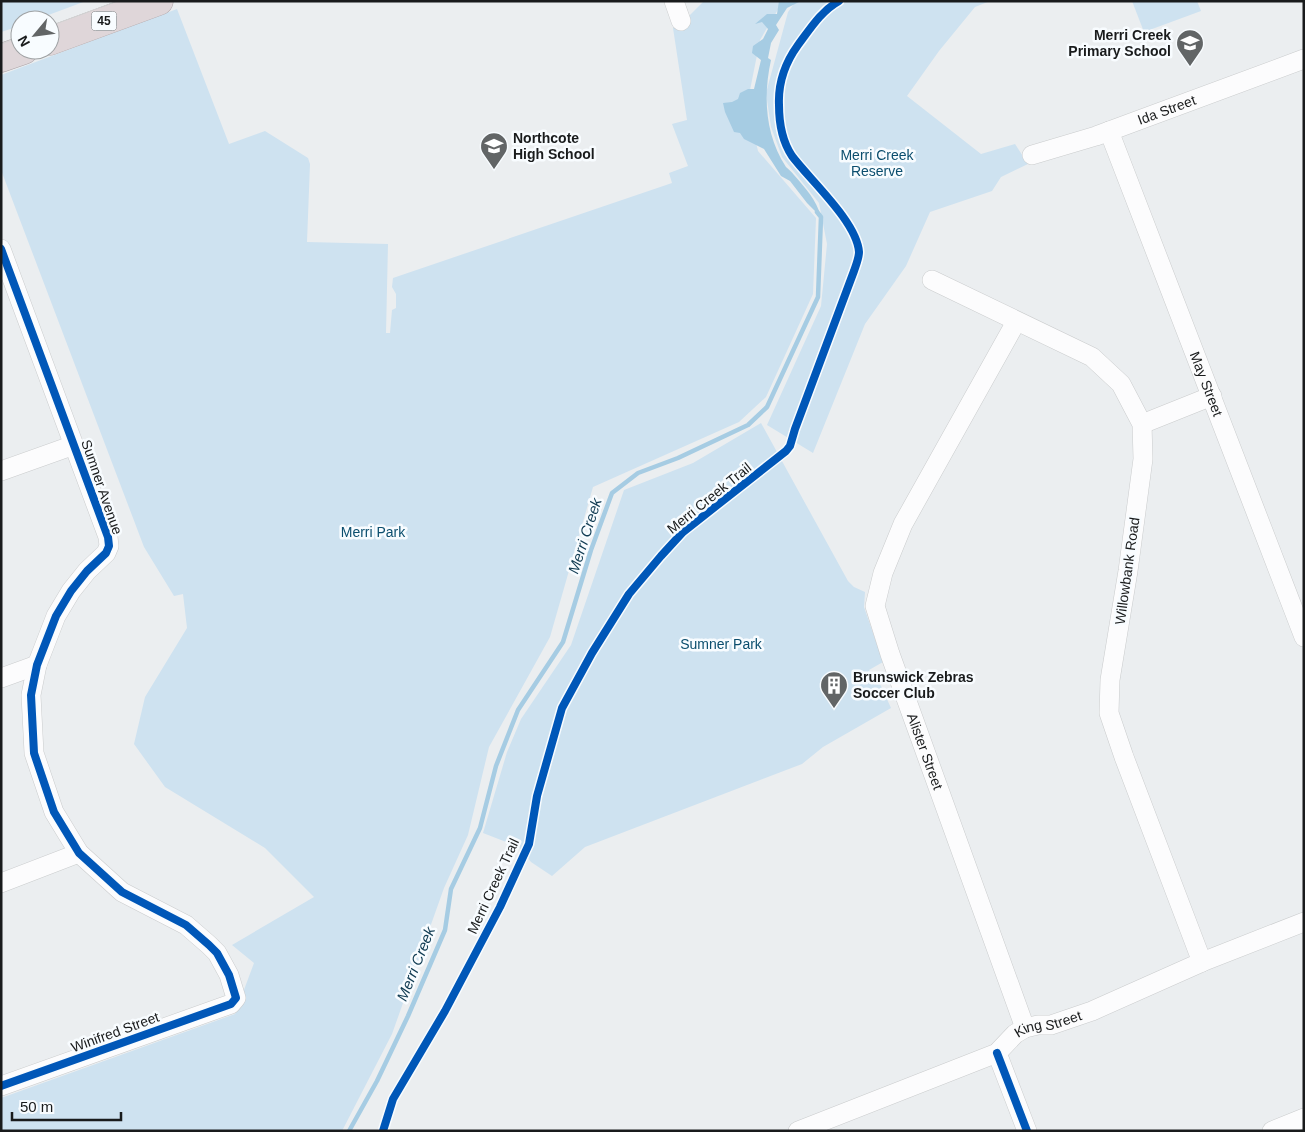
<svg xmlns="http://www.w3.org/2000/svg" width="1305" height="1132" viewBox="0 0 1305 1132" font-family="Arial,sans-serif">
<style>
.green{fill:#cee2f0}
.water{fill:#a6cce3}
.lines{fill:none;stroke-linecap:round;stroke-linejoin:round}
.stream{stroke:#a6cce3;stroke-width:4.5}
.minor-casing{stroke:#cacccd;stroke-width:20}
.highway-casing{stroke:#aba3a7;stroke-width:29}
.minor{stroke:#fcfcfd;stroke-width:19}
.highway{stroke:#dfd6d9;stroke-width:28}
.tram{stroke:#d3d4d4;stroke-width:1}
.cycleway-casing{stroke:#f8fcff;stroke-width:11}
.cycleway{stroke:#0057b8;stroke-width:8}
.labels{text-anchor:middle;stroke-width:5;stroke-linejoin:round;paint-order:stroke}
.shield{fill:#f8fcff;stroke:#5c5e60;stroke-width:1}
.shield-label{font-size:12px;font-weight:bold;fill:#191b1c}
.poi-label{font-size:14px;font-weight:bold;fill:#191b1c;stroke:#f8fcff;text-anchor:start}
.street-label{font-size:14px;fill:#191b1c;stroke:#f8fcff}
.park-label{font-size:14px;fill:#0b4e6e;stroke:#f8fcff}
.water-label{font-size:15px;font-style:italic;fill:#103b52;stroke:#f8fcff}
</style>
<rect width="100%" height="100%" fill="#ebeef0"/>
<g class="green">
<polygon points="1,1 86,1 35,20 20,20 20,26 1,32"/>
<polygon points="704,1 783,1 760,40 747,105 758,151 816,218 813,294 766,397 739,422 593,487 550,637 489,747 468,835 444,888 392,1034 342,1131 1,1131 1,1098 235,1014 254,963 232,945 314,897 265,848 165,787 134,744 145,697 187,628 183,594 174,596 144,547 1,170 1,75 177,9 229,144 265,131 308,158 310,164 307,242 388,244 386,333 390,333 392,310 396,308 396,294 392,287 393,278 672,183 669,173 688,166 672,124 687,120 673,28 687,18"/>
<polygon points="796,1 990,1 975,7 939,51 907,96 981,154 1015,144 1028,164 1001,177 992,191 930,212 906,266 865,324 813,453 767,425 821,306 827,244 819,203 782,157 771,127 766,93 788,12"/>
<polygon points="1132,1 1197,1 1201,11 1144,32"/>
<polygon points="761,423 848,581 854,587 865,592 864,607 883,662 869,670 881,686 891,708 823,747 802,764 585,847 552,876 531,862 519,847 483,833 507,752 521,719 571,645 624,490 693,463"/>
</g>
<path class="water" d="M 779,1 L 801,1 L 787,8 L 776,25 L 779,30 L 771,43 L 768,58 L 771,60 C 763,96 765,135 786,167 C 789,170 792,172 794,175 C 806,189 816,199 821,217 L 807,203 L 790,181 L 781,176 L 764,149 L 744,139 L 740,133 L 734,132 L 725,112 L 723,103 L 732,102 L 738,99 L 740,93 L 748,89 L 754,89 L 761,60 L 752,53 L 753,46 L 763,39 L 768,29 L 762,22 L 755,24 L 767,14 L 777,14 Z"/>
<g class="lines">
<polyline class="stream" points="349,1131 377,1081 408,1016 445,930 451,889 480,828 496,766 518,710 563,642 591,550 612,493 638,473 678,458 748,425 767,407 818,297 821,217 817,212"/>
<g class="minor-casing">
<g id="minor">
<polyline points="674,1 681,21"/>
<path id="s1" d="M 1109,131 L 1304,637"/>
<path id="s2" d="M 1032,155 L 1096,136 L 1304,59"/>
<polyline points="1,249 108,537 109,546 106,553 87,571 71,591 56,616 37,665 31,695 34,753 54,812 79,853 122,892 186,925 209,945 217,953 229,975 236,998 231,1004 1,1086"/>
<polyline points="932,280 1092,357 1121,384 1142,424 1143,459 1128,571 1110,680 1109,713 1124,757 1202,962"/>
<path id="s3" d="M 1016,322 L 903,524 L 883,573 L 875,606 L 890,654 L 1025,1028"/>
<polyline points="1142,424 1212,396"/>
<polyline points="1,471 74,445"/>
<polyline points="1,678 37,665"/>
<polyline points="1,883 79,853"/>
<polyline points="997,1053 1027,1131"/>
<path id="s4" d="M 798,1131 L 997,1053 L 1015,1034 L 1025,1028 L 1038,1025 L 1051,1025 L 1092,1011 L 1202,962 L 1304,922"/>
<polyline points="1272,1131 1304,1118"/>
</g>
</g>
<g class="highway-casing">
<g id="highway">
<polyline points="50,41 159,1"/>
<polyline points="1,58 24,50"/>
</g>
</g>
<use href="#minor" class="minor"/>
<use href="#highway" class="highway"/>
<g class="tram">
<polyline points="50,26 118,1"/>
<polyline points="1,44 20,37"/>
</g>
<g class="cycleway-casing">
<g id="cycleway">
<polyline points="1,249 108,537 109,546 106,553 87,571 71,591 56,616 37,665 31,695 34,753 54,812 79,853 122,892 186,925 209,945 217,953 229,975 236,998 231,1004 1,1086"/>
<polyline points="997,1053 1027,1131"/>
<path d="M 383,1131 L 393,1099 L 445,1011 L 500,907 L 523,857 L 529,844 L 537,796 L 562,708 L 592,653 L 629,594 L 661,556 L 683,532 L 786,451 L 790,446 L 795,429 L 854,271 C 856,265 859,258 859,252 C 857,222 810,180 792,156 C 782,141 779,124 779,105 C 778,83 785,63 798,45 C 810,29 821,11 839,1"/>
</g>
</g>
<use href="#cycleway" class="cycleway"/>
</g>
<defs>
<g id="school-pin" transform="scale(1.4375)"><path d="M0 17L-7.5 6A9.5 9.5 0 1 1 7.5 6Z" fill="#626566" stroke="#f8fcff"/><path d="M0-5L7-2L0 1L-7-2ZM-4 1L0 2.5L4 1V4Q0 6-4 4Z" fill="#fff"/></g>
<g id="building-pin" transform="scale(1.4375)"><path d="M0 17L-7.5 6A9.5 9.5 0 1 1 7.5 6Z" fill="#626566" stroke="#f8fcff"/><path d="M-4-6H4V6H1V3H-1V6H-4ZM-2.5-4.3h1.7v1.8h-1.7ZM.8-4.3h1.7v1.8H.8ZM-2.5-1h1.7V.8h-1.7ZM.8-1h1.7V.8H.8Z" fill="#fff"/></g>
</defs>
<g fill-rule="evenodd">
<use href="#school-pin" x="1190" y="43"/>
<use href="#school-pin" x="494" y="146"/>
<use href="#building-pin" x="834" y="685"/>
</g>
<g class="labels">
<rect class="shield" x="91.5" y="11.5" width="25" height="19" rx="4"/>
<g class="shield-label">
<text x="104" y="25">45</text>
</g>
<g class="poi-label">
<text x="1171" y="40" text-anchor="end">Merri Creek<tspan x="1171" dy="16">Primary School</tspan></text>
<text x="513" y="143">Northcote<tspan x="513" dy="16">High School</tspan></text>
<text x="853" y="682">Brunswick Zebras<tspan x="853" dy="16">Soccer Club</tspan></text>
</g>
<g class="street-label">
<text dy="5" stroke="none"><textPath href="#s2" startOffset="142">Ida Street</textPath></text>
<text dy="5" stroke="none"><textPath href="#s1" startOffset="271">May Street</textPath></text>
<text transform="translate(102 487) rotate(71)" y="5">Sumner Avenue</text>
<text transform="translate(709 498) rotate(-39)" y="5">Merri Creek Trail</text>
<text transform="translate(1127 571) rotate(-82)" y="5">Willowbank Road</text>
<text dy="5" stroke="none"><textPath href="#s3" startOffset="472">Alister Street</textPath></text>
<text transform="translate(493 886) rotate(-65)" y="5">Merri Creek Trail</text>
<text dy="5" stroke="none"><textPath href="#s4" startOffset="275">King Street</textPath></text>
<text transform="translate(115 1032) rotate(-20)" y="5">Winifred Street</text>
</g>
<g class="park-label">
<text x="877" y="160">Merri Creek<tspan x="877" dy="16">Reserve</tspan></text>
<text x="373" y="537">Merri Park</text>
<text x="721" y="649">Sumner Park</text>
</g>
<g class="water-label">
<text transform="translate(585 536) rotate(-72)" y="5">Merri Creek</text>
<text transform="translate(416 964) rotate(-68)" y="5">Merri Creek</text>
</g>
</g>
<rect width="1305" height="1132" fill="none" stroke="#191b1c" stroke-width="5"/>
<g transform="translate(35 35) rotate(241)"><circle r="24" fill="#f8fcff" stroke="#9fa2a4"/>
<path d="M0-4L9 19L0 12L-9 19Z" fill="#626566"/>
<text y="-8" font-size="14" font-weight="bold" text-anchor="middle" fill="#191b1c">N</text>
</g>
<path d="M12 1112v8h109v-8" fill="none" stroke="#191b1c" stroke-width="2.5"/>
<text x="20" y="1112" font-size="15" fill="#191b1c" stroke="#f8fcff" stroke-width="4" paint-order="stroke">50 m</text>
</svg>
